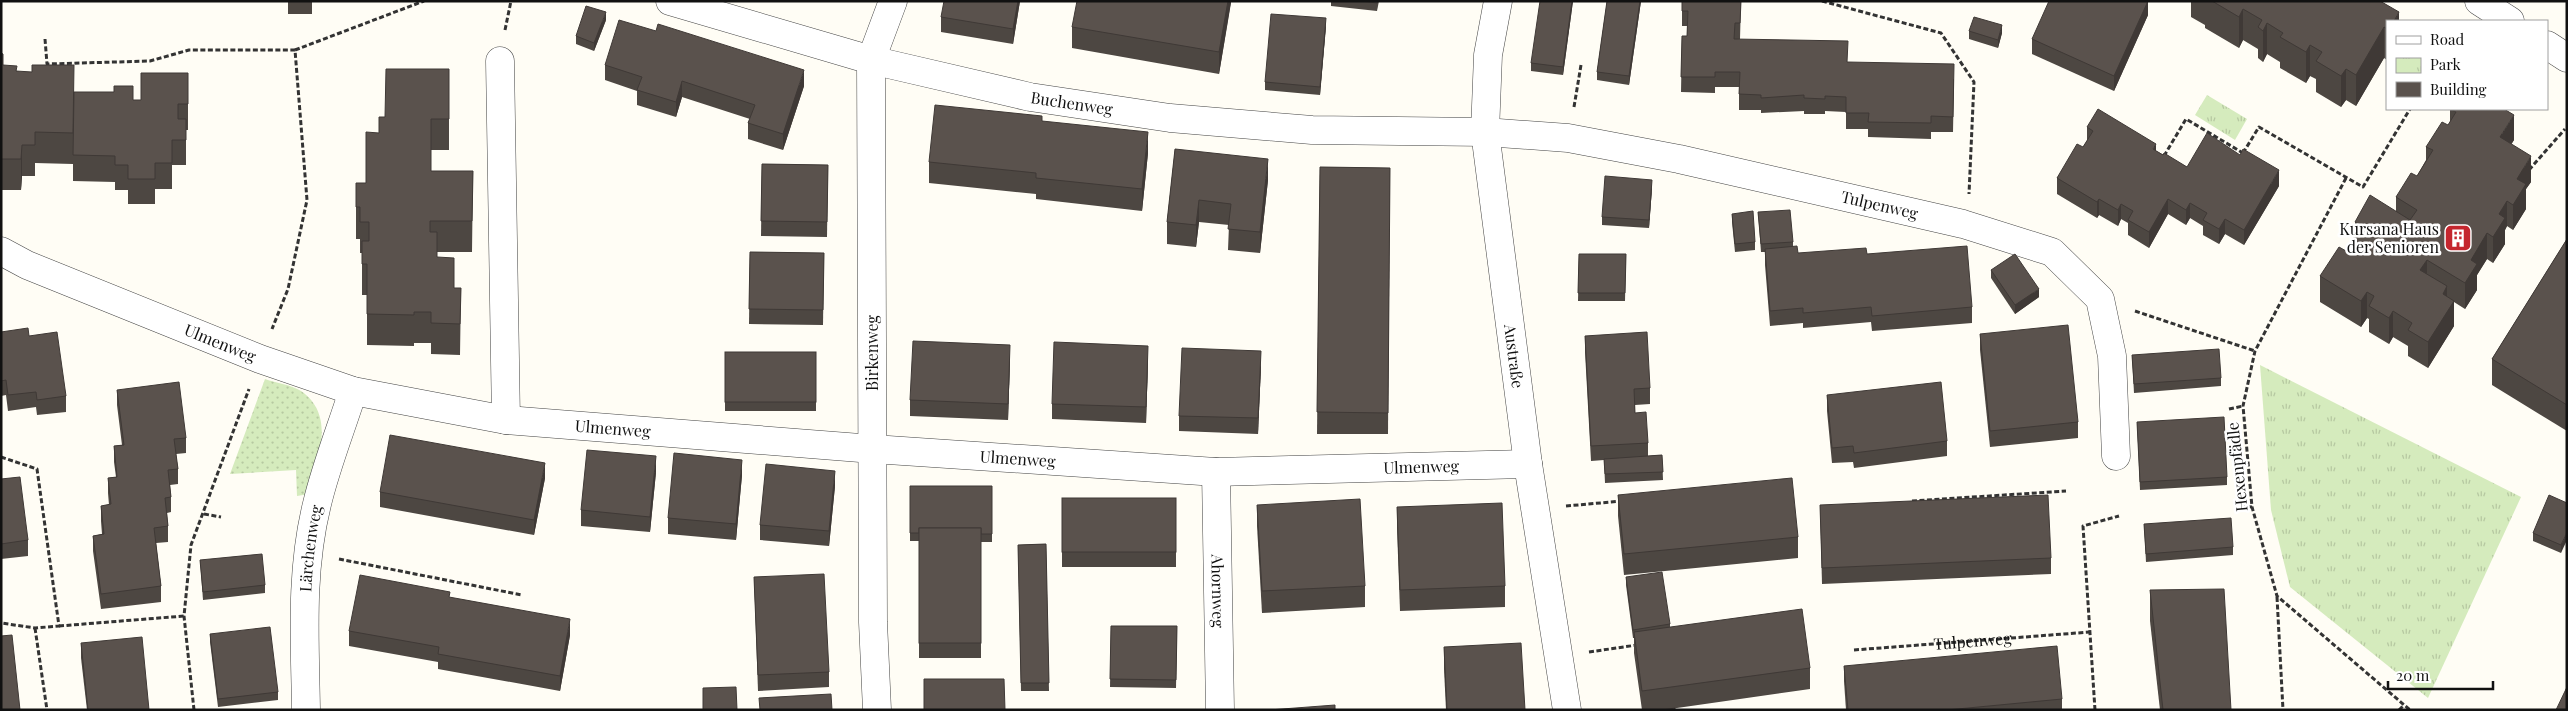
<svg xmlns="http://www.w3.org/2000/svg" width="2568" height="711" viewBox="0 0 2568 711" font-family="'Playfair Display',serif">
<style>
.grass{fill:url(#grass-dots)}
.park{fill:url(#park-tufts)}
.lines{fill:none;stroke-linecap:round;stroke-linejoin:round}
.minor-casing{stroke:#444;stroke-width:29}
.path{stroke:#333;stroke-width:3;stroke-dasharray:5 2.5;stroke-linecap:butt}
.minor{stroke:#fff;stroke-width:28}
.wall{fill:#4d4742}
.shaded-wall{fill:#3f3936}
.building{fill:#5a524d;stroke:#3f3936}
.labels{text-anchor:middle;stroke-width:5;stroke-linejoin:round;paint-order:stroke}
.street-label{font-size:16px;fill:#111;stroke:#fff}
.poi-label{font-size:16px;fill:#111;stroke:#fff;text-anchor:end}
</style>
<defs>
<pattern id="grass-dots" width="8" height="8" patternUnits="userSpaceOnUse" patternTransform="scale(1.25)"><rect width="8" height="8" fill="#d5ebbd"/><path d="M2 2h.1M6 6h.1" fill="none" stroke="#b6c8a1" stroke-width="1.8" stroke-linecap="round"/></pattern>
<pattern id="park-tufts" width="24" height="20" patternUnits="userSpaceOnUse" patternTransform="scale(1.25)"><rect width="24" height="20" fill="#d5ebbd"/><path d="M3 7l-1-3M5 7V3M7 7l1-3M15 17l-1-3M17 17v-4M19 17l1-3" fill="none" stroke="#b6c8a1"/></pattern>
</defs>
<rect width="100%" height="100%" fill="#fffdf5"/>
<path class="grass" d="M 265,379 C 276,383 292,385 301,391 C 337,416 317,460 309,494 L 297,496 L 296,470 L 230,474 Z"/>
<g class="park">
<polygon points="2207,95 2247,119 2235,140 2195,115"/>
<polygon points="2260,365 2521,497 2428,698 2290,587 2271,510"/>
</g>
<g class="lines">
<g class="minor-casing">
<g id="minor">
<path id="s2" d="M 670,1 L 871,60 L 1030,97 L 1170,118 L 1312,130 L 1485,132 L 1568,138 L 1679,159 L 1963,224 L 2052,252 L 2100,299 L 2112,356 L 2116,456"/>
<path id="s3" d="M 1498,1 L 1488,55 L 1485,132 L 1528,464 L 1567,710"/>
<polyline points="2479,1 2510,21"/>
<polyline points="2547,45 2567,58"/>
<polyline points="500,61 506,420"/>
<path id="s4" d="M 1,251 L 27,265 L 260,359 L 353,391 L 506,420 L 873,449 L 1216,472 L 1528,464"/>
<path id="s5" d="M 1216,472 L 1220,710"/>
<path id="s6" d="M 306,710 C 305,641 300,572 317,504 C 326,466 341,429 353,391"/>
<polyline points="877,710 873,622 871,60 893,1"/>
</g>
</g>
<g class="path">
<polyline points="1822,1 1941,33 1974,82 1969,194"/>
<polyline points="505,30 511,1"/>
<polyline points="45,39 47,64 150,61 189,50 295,50 307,200 288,289 272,329"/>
<polyline points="295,50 424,1"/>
<polyline points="1574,107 1581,65"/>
<polyline points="2243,153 2259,127 2363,187 2410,109"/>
<polyline points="2164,156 2186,119 2243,153"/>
<polyline points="2529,170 2565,129"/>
<polyline points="2346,178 2255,351 2243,406 2252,507 2277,596 2410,710"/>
<polyline points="2135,311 2255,351"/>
<polyline points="2229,409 2243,406"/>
<polyline points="1,457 37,469 59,626 35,628 1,623"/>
<polyline points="1912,501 2066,491"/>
<polyline points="1566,506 1622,501"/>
<polyline points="2240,506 2252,507"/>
<polyline points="204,514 221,517"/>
<polyline points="339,559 522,595"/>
<polyline points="2277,597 2283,710"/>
<polyline points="59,626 184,616"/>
<polyline points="35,628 47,710"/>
<path id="s1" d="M 1854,650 L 2090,632"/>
<polyline points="1589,652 1637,645"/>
<polyline points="194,710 184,616 191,545 249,389"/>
<polyline points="2095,710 2083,526 2119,516"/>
<polyline points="2399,710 2404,705"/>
</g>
<use href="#minor" class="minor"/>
</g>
<g class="wall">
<rect x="288" y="1" width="24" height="13"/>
<polygon points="1020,1 1013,44 941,32 941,17"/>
<polygon points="1231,1 1219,74 1072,48 1072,27"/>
<polygon points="1331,1 1379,1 1377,11 1331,6"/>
<polygon points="1573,1 1563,75 1531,71 1531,63"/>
<polygon points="1607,1 1641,1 1629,85 1597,80 1597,72"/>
<polygon points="1682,1 1741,1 1740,39 1735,39 1847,62 1954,79 1953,132 1931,132 1931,139 1868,137 1868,129 1846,129 1846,112 1825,111 1825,114 1804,114 1804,111 1761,113 1761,110 1739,110 1739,87 1715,87 1715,93 1681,92 1682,36 1687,36 1687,26 1682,26"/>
<polygon points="2148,1 2148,15 2114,91 2032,54 2032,39"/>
<polygon points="2191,1 2380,1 2399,21 2387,21 2387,60 2384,58 2356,106 2346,100 2341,107 2316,92 2316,79 2310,76 2306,83 2280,68 2280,62 2267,54 2263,62 2258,58 2258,49 2243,40 2239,48 2205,28 2205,25 2191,17"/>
<polygon points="606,20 594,51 576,44 576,36"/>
<polygon points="1326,26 1320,95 1265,90 1265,82"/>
<polygon points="1969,31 2002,33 1998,48 1969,39"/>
<polygon points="1,53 3,65 17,71 74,92 133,100 141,100 188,73 188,130 186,130 186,165 172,165 172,189 155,189 155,204 128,204 128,190 115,190 115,182 73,181 73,164 35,163 35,176 22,176 21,190 1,190"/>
<polygon points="605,65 804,86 783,150 748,139 748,123 750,119 682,97 676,117 637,105 637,91 605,80"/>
<polygon points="449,69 449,150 431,150 431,171 473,171 472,252 437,252 437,257 454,288 461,288 460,355 431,354 431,343 414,343 414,346 367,345 367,295 362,295 362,253 360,253 360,239 356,239 356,183 366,183 379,133"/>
<polygon points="2450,109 2514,140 2511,144 2531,182 2526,189 2526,209 2513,230 2507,226 2505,230 2505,244 2493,263 2487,259 2477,275 2477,290 2465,309 2454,302 2454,326 2428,368 2408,356 2408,346 2393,337 2389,344 2369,332 2369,319 2367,318 2361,327 2320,302 2320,276 2346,251 2355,236 2355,222 2396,211 2396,197 2417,176 2426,160 2426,147 2448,125 2450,122"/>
<polygon points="1042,121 1148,153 1142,211 1036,199 1036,194 929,183 929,162"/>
<polygon points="2087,127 2156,151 2187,167 2279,186 2244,245 2225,234 2219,244 2203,235 2203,226 2190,218 2186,225 2168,214 2149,248 2128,235 2128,223 2121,219 2118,226 2099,215 2097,218 2057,194 2057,178 2083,147 2087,141"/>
<polygon points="1175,149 1268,180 1260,253 1228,250 1229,225 1199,222 1196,247 1167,244 1167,222"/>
<polygon points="762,164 828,165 827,237 761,236"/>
<polygon points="1320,167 1390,168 1388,434 1317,434"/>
<polygon points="1652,188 1649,228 1602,225 1602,217"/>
<polygon points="1758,212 1793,242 1793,247 1798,253 1867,254 1972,307 1972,323 1872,331 1871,322 1803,328 1803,323 1770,326 1765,265 1765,252 1761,252"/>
<polygon points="1732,214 1755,242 1755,250 1735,252 1732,222"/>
<polygon points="2567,239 2567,431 2492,385 2492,359"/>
<polygon points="750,252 824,253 823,325 749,324"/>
<polygon points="1579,254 1626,254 1625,301 1578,301"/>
<polygon points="1991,270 2039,297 2015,314 1991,278"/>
<polygon points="1,332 29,336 66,396 66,412 37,415 36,407 8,411 6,395 1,396"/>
<polygon points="1980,334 2078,422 2078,438 1990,447 1980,350"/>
<polygon points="1585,336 1650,388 1650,404 1635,405 1635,413 1648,443 1648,456 1662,455 1663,480 1605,483 1604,460 1591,461 1585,352"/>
<rect x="725" y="352" width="91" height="59"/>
<polygon points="2132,355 2221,378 2221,386 2134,393"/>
<polygon points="1010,361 1008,420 910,416 910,400"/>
<polygon points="1148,362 1146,423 1052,419 1052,404"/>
<polygon points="1261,366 1258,434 1179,431 1179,416"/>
<polygon points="117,390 186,438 186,453 176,454 178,469 178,484 170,485 171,497 171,512 167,513 168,526 168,542 156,543 161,586 161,602 101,609 93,551 93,536 102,534 101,521 101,506 109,505 108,493 108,478 116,477 114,462 114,446 122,445 117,405"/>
<polygon points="1827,395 1947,441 1947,456 1854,468 1853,462 1832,463 1827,411"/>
<polygon points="2137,422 2227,477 2227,485 2140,490"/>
<polygon points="656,472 650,532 581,526 581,510"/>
<polygon points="742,475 736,540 668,534 668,518"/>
<polygon points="545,478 534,535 380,507 380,492"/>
<polygon points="1,479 28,540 28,556 1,559"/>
<polygon points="835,486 829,546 760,540 760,525"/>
<polygon points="910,486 992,486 992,542 981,542 981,658 919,658 919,541 910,541"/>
<polygon points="1618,495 1798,537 1798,558 1624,575 1618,516"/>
<rect x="1062" y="498" width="114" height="69"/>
<polygon points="2567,503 2561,553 2533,541 2533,533"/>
<polygon points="1257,505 1365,586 1365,607 1262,613 1257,526"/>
<polygon points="1820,505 2051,558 2051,574 1822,584"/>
<polygon points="1397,507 1505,586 1505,607 1400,611 1397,528"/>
<polygon points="2144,524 2233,547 2233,555 2146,562"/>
<polygon points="1046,544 1049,691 1021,691 1018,545"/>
<polygon points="200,560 265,585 265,593 203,600"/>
<polygon points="754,577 829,672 829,687 758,691"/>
<polygon points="1626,577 1670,624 1670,627 1810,668 1810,689 1663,710 1642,710 1634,653 1634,638 1633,638 1626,585"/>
<polygon points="2150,590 2231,710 2160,710 2150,621"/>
<polygon points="450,598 570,635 560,691 438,669 438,662 349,646 349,631"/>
<polygon points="1111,626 1177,626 1176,688 1110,687"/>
<polygon points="210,634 278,692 278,700 218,707 210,642"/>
<polygon points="81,643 149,710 87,710 81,658"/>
<polygon points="1444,647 1525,710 1446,710 1444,669"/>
<polygon points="1844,666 2062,699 2062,710 1846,710 1844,681"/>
</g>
<g class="shaded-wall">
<polygon points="1018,1 1020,1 1013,44 1013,29"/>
<polygon points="1228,1 1231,1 1231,3 1219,74 1219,52"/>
<polygon points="1572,1 1573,1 1563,75 1563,67"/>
<polygon points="1640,1 1641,1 1629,85 1629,76"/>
<polygon points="2148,1 2148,15 2114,91 2114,76"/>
<polygon points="2243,9 2243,40 2239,48 2239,17"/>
<polygon points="606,12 606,20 594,51 594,43"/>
<polygon points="2399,12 2399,21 2394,21"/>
<polygon points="1326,18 1326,26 1320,95 1320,87"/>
<polygon points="2267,23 2267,54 2263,62 2263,31"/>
<polygon points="2002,25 2002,33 1998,48 1998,40"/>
<polygon points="2384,27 2384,58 2356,106 2356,75"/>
<polygon points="2310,45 2310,76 2306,83 2306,52"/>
<polygon points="2346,69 2346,100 2341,107 2341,76"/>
<polygon points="804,70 804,86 783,150 783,134"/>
<polygon points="682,81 682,97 676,117 676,102"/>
<polygon points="2514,115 2514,140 2500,163 2500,137"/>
<polygon points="1148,132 1148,153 1142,211 1142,189"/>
<polygon points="2156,144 2156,159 2153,149"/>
<polygon points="22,145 22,176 21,190 21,159"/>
<polygon points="2531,156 2531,182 2526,189 2526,209 2513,230 2513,205 2517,179"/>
<polygon points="1268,159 1268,180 1260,253 1260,232"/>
<polygon points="2279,170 2279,186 2244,245 2244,230"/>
<polygon points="1652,180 1652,188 1649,228 1649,220"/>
<polygon points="2099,199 2099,215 2097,218 2097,202"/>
<polygon points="2168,199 2168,214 2149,248 2149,232"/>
<polygon points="1199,200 1199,222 1196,247 1196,225"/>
<polygon points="2507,201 2507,226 2505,230 2505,244 2493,263 2493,237 2499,214"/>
<polygon points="2190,203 2190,218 2186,225 2186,210"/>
<polygon points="2121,204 2121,219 2118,226 2118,210"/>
<polygon points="2225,219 2225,234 2219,244 2219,229"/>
<polygon points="2487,233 2487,259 2477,275 2477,290 2465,309 2465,283 2471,260"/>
<polygon points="2427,260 2427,286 2420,270"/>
<polygon points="2447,286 2447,312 2454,301 2454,326 2428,368 2428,342 2443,294"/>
<polygon points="2039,289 2039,297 2015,314 2015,305"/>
<polygon points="2367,292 2367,318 2361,327 2361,301"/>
<polygon points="2393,311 2393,337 2389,344 2389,318"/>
<polygon points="1010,345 1010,361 1008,420 1008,404"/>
<polygon points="1148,346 1148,362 1146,423 1146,407"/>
<polygon points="1261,351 1261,366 1258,434 1258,418"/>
<polygon points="656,456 656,472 650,532 650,517"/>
<polygon points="742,460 742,475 736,540 736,524"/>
<polygon points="545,463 545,478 534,535 534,520"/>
<polygon points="835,471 835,486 829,546 829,531"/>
<polygon points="2567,532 2567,540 2561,553 2561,545"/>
<polygon points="570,619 570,635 560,691 560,676"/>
</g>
<g class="building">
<polygon points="944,1 1018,1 1013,29 941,17"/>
<polygon points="1077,1 1228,1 1219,52 1072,27"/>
<polygon points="1361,1 1378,1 1377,3"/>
<polygon points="1540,1 1572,1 1563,67 1531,63"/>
<polygon points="1607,1 1640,1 1629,76 1597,72"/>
<polygon points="1682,1 1741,1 1740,23 1735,23 1734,39 1848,41 1847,62 1954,64 1953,117 1931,116 1931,123 1868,122 1869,113 1846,113 1846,97 1825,96 1825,99 1804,98 1804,95 1761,98 1761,95 1739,94 1740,72 1715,72 1715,77 1681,77 1682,36 1687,36 1688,11 1682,11"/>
<polygon points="2049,1 2148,1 2114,76 2032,39"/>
<polygon points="2212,1 2380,1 2399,12 2394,21 2387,21 2387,29 2384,27 2356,75 2346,69 2341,76 2316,61 2322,52 2310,45 2306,52 2280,37 2283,33 2267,23 2263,31 2258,27 2262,20 2243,9 2239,17"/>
<polygon points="586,6 606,12 594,43 576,36"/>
<polygon points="1271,14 1326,18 1320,87 1265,82"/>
<polygon points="1974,17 2002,25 1998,40 1969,31"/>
<polygon points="619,20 656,31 658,24 804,70 783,134 748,123 755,105 682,81 676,102 637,90 642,77 605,65"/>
<polygon points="1,53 3,54 3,65 17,66 16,71 32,72 32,65 74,65 73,133 35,132 35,145 22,145 21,159 1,159"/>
<polygon points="386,69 449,69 449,119 431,119 431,171 473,171 472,221 430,221 430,232 437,232 437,257 454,258 454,288 461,288 460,324 431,323 431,312 414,312 414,315 367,314 367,264 362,264 362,241 369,241 369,222 360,222 360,207 356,207 356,183 366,183 366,132 379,133 379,117 385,117"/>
<polygon points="141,73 188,73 188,104 178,104 178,119 186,119 186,140 172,140 172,163 155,163 155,179 128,179 128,165 115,165 115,156 73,155 74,92 114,92 114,86 133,86 133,100 141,100"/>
<polygon points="935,105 1042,116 1042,121 1148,132 1142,189 1036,178 1036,173 929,162"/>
<polygon points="2098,109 2156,144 2153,149 2163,155 2164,153 2187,167 2207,133 2240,155 2243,149 2279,170 2244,230 2225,219 2219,229 2203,220 2207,213 2190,203 2186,210 2168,199 2149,232 2128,220 2133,211 2121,204 2118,210 2099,199 2097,202 2057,178 2077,144 2083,147 2093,131 2087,127"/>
<polygon points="2450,109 2504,109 2514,115 2500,137 2531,156 2517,179 2526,184 2513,205 2507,201 2499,214 2505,218 2493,237 2487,233 2471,260 2477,264 2465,283 2427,260 2420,270 2447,286 2443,294 2454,301 2428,342 2408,330 2412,323 2393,311 2389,318 2369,306 2374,296 2367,292 2361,301 2320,276 2339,247 2346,251 2361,226 2355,222 2370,195 2410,220 2417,210 2396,197 2411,173 2417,176 2433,150 2426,147 2442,122 2448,125 2456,112"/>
<polygon points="1175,149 1268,159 1260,232 1228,229 1231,204 1199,200 1196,225 1167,222"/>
<polygon points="762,164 828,165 827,222 761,221"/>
<polygon points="1320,167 1390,168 1388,413 1317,412"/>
<polygon points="1605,176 1652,180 1649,220 1602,217"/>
<polygon points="1790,210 1793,242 1761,244 1758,212"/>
<polygon points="1753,211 1755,242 1735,244 1732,214"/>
<polygon points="2567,239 2567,405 2492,359"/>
<polygon points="1797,246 1798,253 1866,248 1867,254 1967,246 1972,307 1872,316 1871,307 1803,313 1803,308 1770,311 1765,249"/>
<polygon points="750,252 824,253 823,310 749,309"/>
<polygon points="1579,254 1626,254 1625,293 1578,293"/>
<polygon points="2015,254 2039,289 2015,305 1991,270"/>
<polygon points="2068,325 2078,422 1990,431 1980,334"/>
<polygon points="28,328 29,336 57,332 66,396 37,400 36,392 8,395 6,380 1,381 1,332"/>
<polygon points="1647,332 1650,388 1634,389 1635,413 1646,412 1648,443 1591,446 1585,336"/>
<polygon points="913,341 1010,345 1008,404 910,400"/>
<polygon points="1054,342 1148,346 1146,407 1052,404"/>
<polygon points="1182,348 1261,351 1258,418 1179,416"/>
<polygon points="2219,349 2221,378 2134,384 2132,355"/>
<rect x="725" y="352" width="91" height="50"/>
<polygon points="179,382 186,438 174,439 178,469 168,470 171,497 165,498 168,526 154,528 161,586 101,594 93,536 104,534 101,506 111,504 108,478 117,477 114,446 124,445 117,390"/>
<polygon points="1941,382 1947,441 1854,453 1853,446 1832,448 1827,395"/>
<polygon points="2224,417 2227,477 2140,482 2137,422"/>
<polygon points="390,435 545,463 534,520 380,492"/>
<polygon points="587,450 656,456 650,517 581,510"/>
<polygon points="674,453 742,460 736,524 668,518"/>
<polygon points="1662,455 1663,472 1605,474 1604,459"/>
<polygon points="766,464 835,471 829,531 760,525"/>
<polygon points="20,477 28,540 1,544 1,479"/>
<polygon points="1792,478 1798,537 1624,554 1618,495"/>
<polygon points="910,486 992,486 992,534 981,534 981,528 919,528 919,533 910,533"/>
<polygon points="2048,495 2051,558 1822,568 1820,505"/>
<polygon points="2549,495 2567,503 2567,532 2561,545 2533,533"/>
<rect x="1062" y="498" width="114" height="54"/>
<polygon points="1360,499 1365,586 1262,591 1257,505"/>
<polygon points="1502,503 1505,586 1400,590 1397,507"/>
<polygon points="2231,518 2233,547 2146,554 2144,524"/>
<rect x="919" y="528" width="62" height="115"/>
<polygon points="1046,544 1049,683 1021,683 1018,545"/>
<polygon points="262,554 265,585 203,592 200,560"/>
<polygon points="1662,572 1670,624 1633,630 1626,577"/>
<polygon points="824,574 829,672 758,675 754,577"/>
<polygon points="360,575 450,592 449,597 570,619 560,676 438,654 439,647 349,631"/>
<polygon points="2224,589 2231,710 2163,710 2150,590"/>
<polygon points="1802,609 1810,668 1642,691 1634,632"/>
<polygon points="1111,626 1177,626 1176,680 1110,679"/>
<polygon points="270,627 278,692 218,699 210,634"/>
<polygon points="12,635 20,710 1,710 1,636"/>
<polygon points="142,637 149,710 88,710 81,643"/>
<polygon points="1521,643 1525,710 1447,710 1444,647"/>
<polygon points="2057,646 2062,699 1947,710 1848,710 1844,666"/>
<polygon points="924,679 1004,679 1005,710 924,710"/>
<polygon points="736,687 737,710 703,710 703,688"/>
<polygon points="2567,687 2567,710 2556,710"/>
<polygon points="831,694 832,710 760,710 759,698"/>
<polygon points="1335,705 1335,710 1269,710"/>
<polygon points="1675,708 1675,710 1663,710"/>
</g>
<defs>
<g id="building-square" transform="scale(1.4375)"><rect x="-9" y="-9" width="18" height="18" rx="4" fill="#c4262e" stroke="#fff"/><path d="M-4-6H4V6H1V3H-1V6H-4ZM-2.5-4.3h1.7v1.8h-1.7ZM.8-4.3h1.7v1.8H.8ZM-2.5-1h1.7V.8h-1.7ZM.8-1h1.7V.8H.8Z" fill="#fff"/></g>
</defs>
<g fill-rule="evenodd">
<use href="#building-square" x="2458" y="238"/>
</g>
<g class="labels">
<g class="street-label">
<text dy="6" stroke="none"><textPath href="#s2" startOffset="415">Buchenweg</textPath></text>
<text dy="6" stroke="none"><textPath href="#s2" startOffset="1232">Tulpenweg</textPath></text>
<text dy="6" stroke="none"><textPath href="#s4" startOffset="238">Ulmenweg</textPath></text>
<text transform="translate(872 353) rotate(-90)" y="6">Birkenweg</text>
<text dy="6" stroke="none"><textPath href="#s3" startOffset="358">Austraße</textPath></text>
<text dy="6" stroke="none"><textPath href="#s4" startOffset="642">Ulmenweg</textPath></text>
<text dy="6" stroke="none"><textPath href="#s4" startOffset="1048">Ulmenweg</textPath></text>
<text dy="6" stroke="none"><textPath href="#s4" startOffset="1452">Ulmenweg</textPath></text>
<text transform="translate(2237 467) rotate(-96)" y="6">Hexenpfädle</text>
<text dy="6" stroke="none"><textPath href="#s6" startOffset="162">Lärchenweg</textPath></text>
<text dy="6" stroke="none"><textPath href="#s5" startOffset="119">Ahornweg</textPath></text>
<text dy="6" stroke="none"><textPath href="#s1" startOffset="119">Tulpenweg</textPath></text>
</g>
<g class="poi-label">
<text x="2439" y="235">Kursana Haus<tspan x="2439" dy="18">der Senioren</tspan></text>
</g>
</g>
<rect width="2568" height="711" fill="none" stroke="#111111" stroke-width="5"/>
<rect x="2386" y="20" width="162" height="90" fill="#ffffff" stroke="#a0a0a0"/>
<rect x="2396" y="36" width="25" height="8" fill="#ffffff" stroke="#a0a0a0"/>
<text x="2430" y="45" font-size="15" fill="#111111">Road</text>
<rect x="2396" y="58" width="25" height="15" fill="url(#park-tufts)" stroke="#a0a0a0"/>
<text x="2430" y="70" font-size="15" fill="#111111">Park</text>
<rect x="2396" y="82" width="25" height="15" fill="#5a524d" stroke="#a0a0a0"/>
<text x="2430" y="95" font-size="15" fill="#111111">Building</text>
<path d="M2388 681v8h105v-8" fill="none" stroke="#111111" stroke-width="2.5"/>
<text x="2396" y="681" font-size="15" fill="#111111" stroke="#ffffff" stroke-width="4" paint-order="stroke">20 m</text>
</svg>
